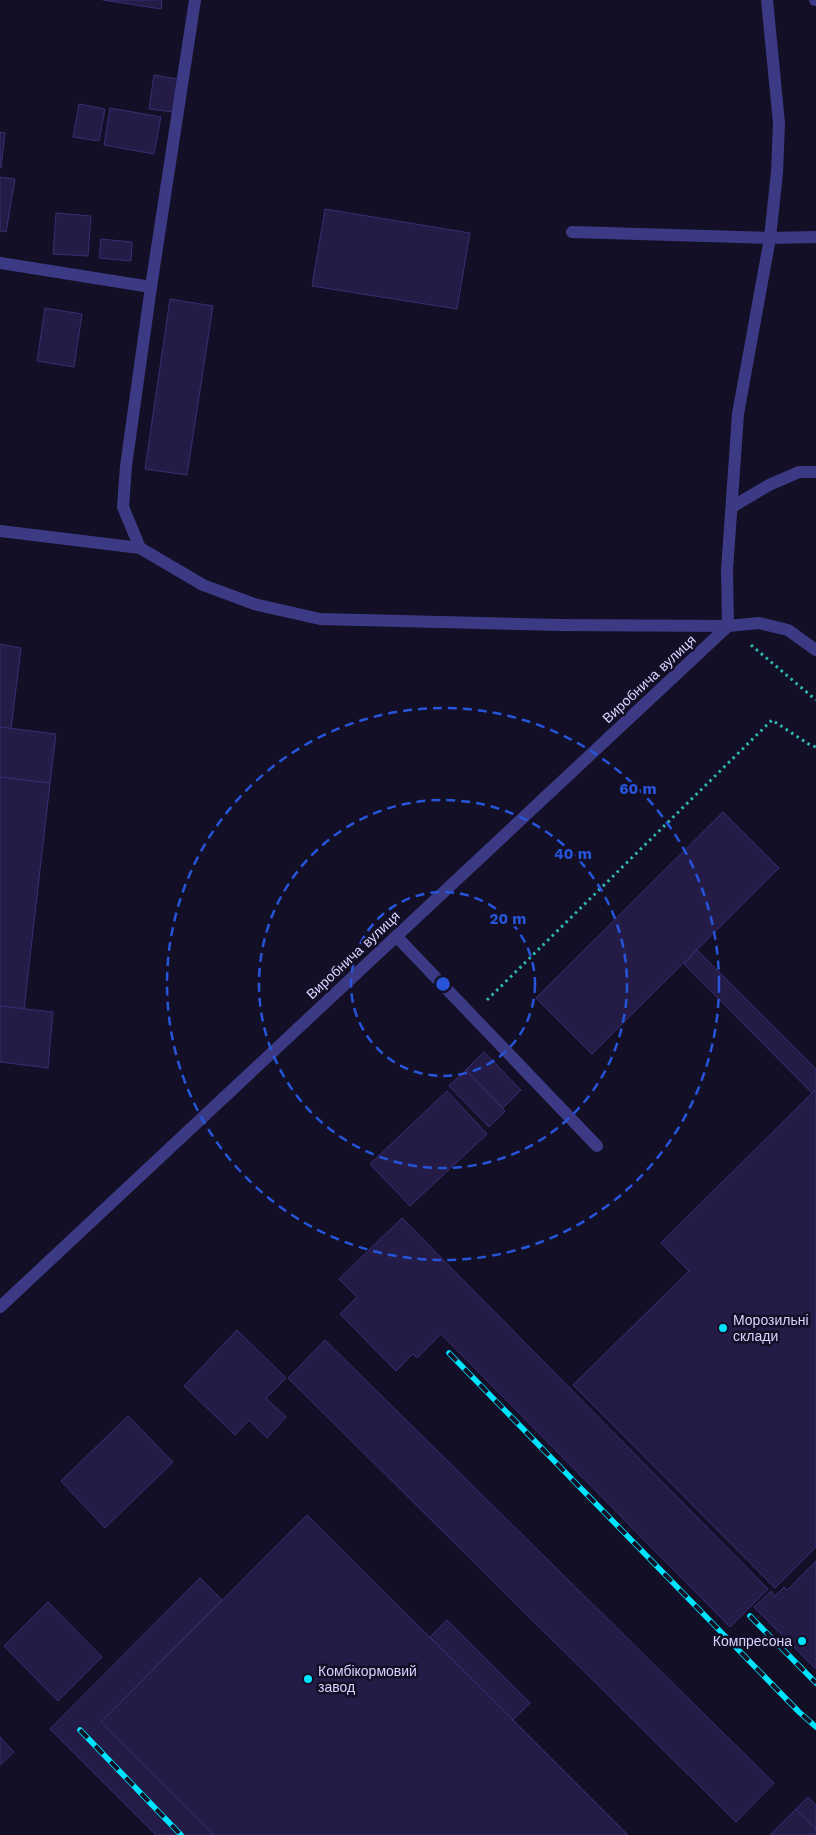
<svg xmlns="http://www.w3.org/2000/svg" width="816" height="1835" viewBox="0 0 816 1835" font-family="'Work Sans',sans-serif">
<style>
.building{fill:#241b47;stroke:#3b2d73}
.lines{fill:none;stroke-linecap:round;stroke-linejoin:round}
.path{stroke:#2fb8b0;stroke-width:3;stroke-dasharray:2.5 4;stroke-linecap:butt}
.minor{stroke:#3d3a85;stroke-width:12}
.rail-casing{stroke:#00e5ff;stroke-width:5.5}
.rail{stroke:#130f26;stroke-width:4;stroke-dasharray:11;stroke-linecap:butt}
.ring{fill:none;stroke:#2655da;stroke-width:2.5;stroke-dasharray:9 6}
.poi-dot{fill:#00e5ff;stroke:#130f26;stroke-width:2}
.labels{text-anchor:middle;stroke-width:5;stroke-linejoin:round;paint-order:stroke}
.street-label{font-size:14px;fill:#d9d4ff;stroke:#130f26}
.poi-label{font-size:14px;fill:#d9d4ff;stroke:#130f26;text-anchor:start}
.centre{fill:#2655da;stroke:#130f26;stroke-width:2.5}
.ring-label{font-size:15px;text-anchor:middle;font-weight:bold;fill:#2655da;stroke:#130f26;stroke-width:5;stroke-linejoin:round;paint-order:stroke}
</style>
<rect width="100%" height="100%" fill="#130f26"/>
<g class="building">
<polygon points="103,0 162,0 161,9"/>
<polygon points="154,75 178,79 173,112 149,109"/>
<polygon points="79,104 105,109 99,141 73,137"/>
<polygon points="110,108 161,117 154,154 104,145"/>
<polygon points="0,132 5,133 1,168 0,168"/>
<polygon points="0,177 15,179 6,232 0,231"/>
<polygon points="325,209 470,233 457,309 312,286"/>
<polygon points="56,213 91,216 88,256 53,254"/>
<polygon points="101,239 132,242 131,261 99,258"/>
<polygon points="170,299 213,306 187,475 145,469"/>
<polygon points="45,308 82,314 74,367 37,361"/>
<polygon points="0,644 21,648 11,729 0,727"/>
<polygon points="0,727 56,734 50,783 0,777"/>
<polygon points="0,777 50,783 24,1009 0,1006"/>
<polygon points="723,812 779,868 592,1054 536,998"/>
<polygon points="697,950 816,1069 816,1089 812,1093 684,964"/>
<polygon points="0,1006 53,1012 48,1068 0,1062"/>
<polygon points="484,1052 521,1090 503,1108 466,1070"/>
<polygon points="466,1070 505,1111 489,1127 449,1086"/>
<polygon points="816,1089 816,1547 775,1588 573,1385 689,1271 661,1243"/>
<polygon points="447,1091 487,1134 410,1206 370,1164"/>
<polygon points="402,1218 768,1589 730,1627 441,1334 417,1358 413,1354 396,1371 340,1314 357,1297 339,1279"/>
<polygon points="237,1330 286,1378 266,1398 286,1417 267,1438 249,1420 235,1435 184,1386"/>
<polygon points="325,1340 774,1783 736,1822 288,1378"/>
<polygon points="128,1416 173,1462 105,1528 61,1481"/>
<polygon points="307,1515 513,1720 628,1835 214,1835 101,1722"/>
<polygon points="816,1561 816,1669 754,1607 771,1591 775,1596 784,1587 787,1590"/>
<polygon points="200,1578 222,1600 101,1722 214,1835 156,1835 50,1729"/>
<polygon points="48,1602 102,1657 58,1701 4,1646"/>
<polygon points="447,1620 530,1703 513,1720 430,1637"/>
<polygon points="0,1737 14,1752 0,1765"/>
<polygon points="808,1797 816,1805 816,1829 796,1809"/>
<polygon points="796,1809 816,1829 816,1835 770,1835"/>
</g>
<g class="lines">
<g class="path">
<polyline points="751,645 816,700"/>
<polyline points="487,1000 772,720 810,745 816,747"/>
</g>
<g class="minor">
<polyline points="195,0 151,287 126,466 123,507 140,548 203,585 254,604 320,619 559,625 728,626 759,623 788,630 816,650"/>
<polyline points="815,0 816,0"/>
<polyline points="572,232 770,238 816,237"/>
<polyline points="0,263 151,287"/>
<polyline points="732,507 769,485 799,472 816,472"/>
<polyline points="0,531 140,548"/>
<polyline points="728,626 727,570 738,414 770,238 777,172 779,123 767,0"/>
<polyline points="396,936 597,1146"/>
<polyline points="0,1307 728,626"/>
</g>
<g class="rail-casing">
<g id="rail">
<polyline points="449,1353 799,1712 816,1727"/>
<polyline points="750,1616 816,1683"/>
<polyline points="80,1730 181,1835"/>
</g>
</g>
<use href="#rail" class="rail"/>
</g>
<g class="ring">
<circle cx="443" cy="984" r="92"/>
<circle cx="443" cy="984" r="184"/>
<circle cx="443" cy="984" r="276"/>
</g>
<g class="poi-dot">
<circle cx="723" cy="1328" r="5"/>
<circle cx="802" cy="1641" r="5"/>
<circle cx="308" cy="1679" r="5"/>
</g>
<g class="labels">
<g class="street-label">
<text transform="translate(649 679) rotate(-43)" y="5">Виробнича вулиця</text>
<text transform="translate(353 955) rotate(-43)" y="5">Виробнича вулиця</text>
</g>
<g class="poi-label">
<text x="733" y="1325">Морозильні<tspan x="733" dy="16">склади</tspan></text>
<text x="792" y="1646" text-anchor="end">Компресона</text>
<text x="318" y="1676">Комбікормовий<tspan x="318" dy="16">завод</tspan></text>
</g>
</g>
<circle cx="443" cy="984" r="8" class="centre"/>
<g class="ring-label">
<text x="638" y="794">60 m</text>
<text x="573" y="859">40 m</text>
<text x="508" y="924">20 m</text>
</g>
</svg>
